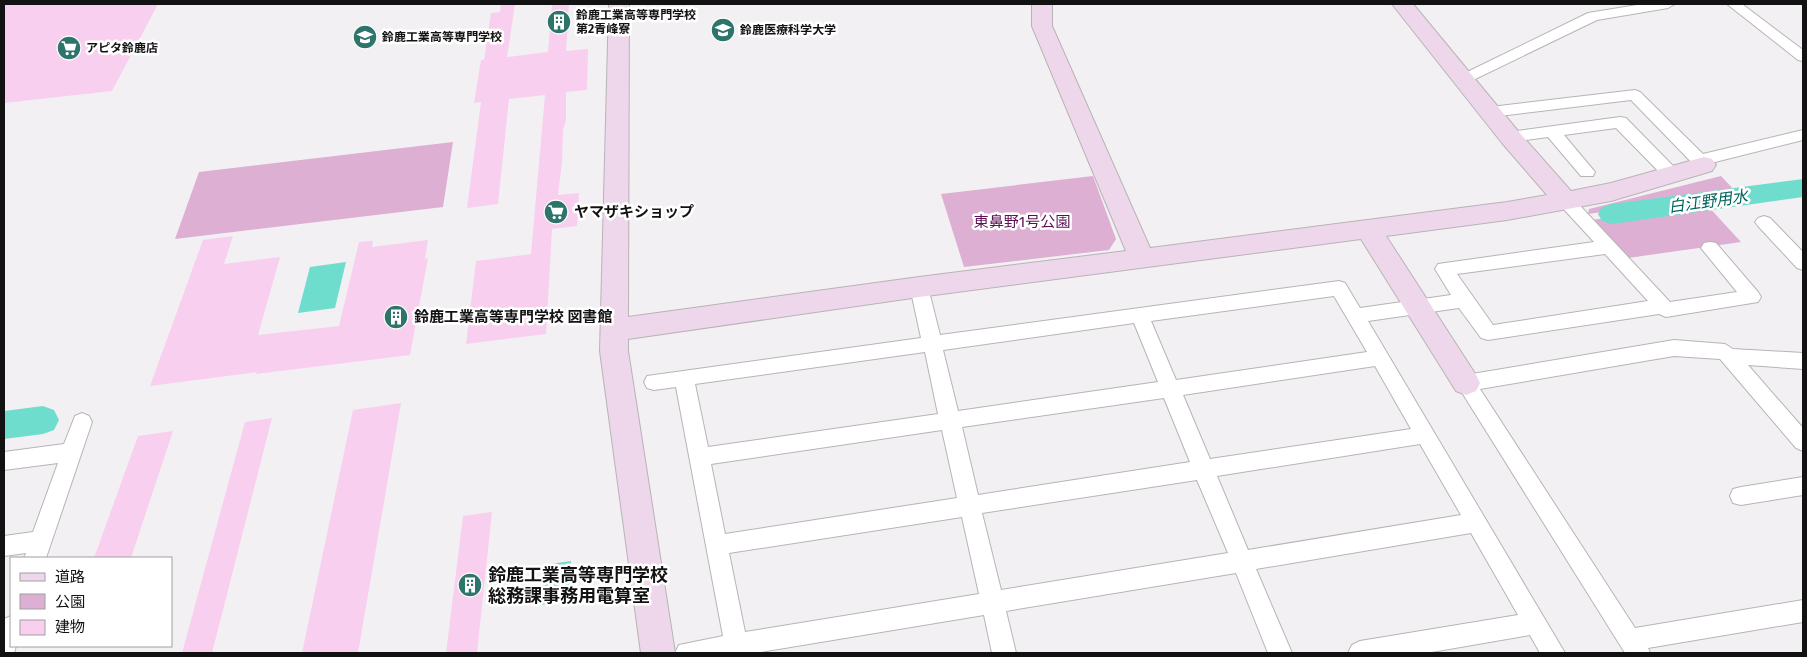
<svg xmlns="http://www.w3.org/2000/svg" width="1807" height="657" viewBox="0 0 1807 657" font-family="'Fira Sans','Noto Sans JP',sans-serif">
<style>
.green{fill:#dcafd3}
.water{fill:#6fddcd}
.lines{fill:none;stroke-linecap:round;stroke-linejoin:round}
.river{fill:#6fddcd;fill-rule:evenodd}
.building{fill:#f8cfef}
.street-casing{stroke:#b7b4b6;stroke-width:2}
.secondary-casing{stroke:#b7b4b6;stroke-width:2}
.street{fill:#fff;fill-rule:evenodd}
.secondary{fill:#eed7ea;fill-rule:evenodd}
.labels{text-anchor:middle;stroke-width:5;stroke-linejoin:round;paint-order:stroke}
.far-poi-label{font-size:12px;font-weight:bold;fill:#131213;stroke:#fff;text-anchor:start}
.poi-label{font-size:15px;font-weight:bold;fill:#131213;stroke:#fff;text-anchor:start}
.park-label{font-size:15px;fill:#5c0f53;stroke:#fff}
.water-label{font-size:16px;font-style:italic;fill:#01655b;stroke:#fff}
.near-poi-label{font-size:18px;font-weight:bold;fill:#131213;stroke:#fff;text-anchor:start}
</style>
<rect width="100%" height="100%" fill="#f3f0f3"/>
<g class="green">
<polygon points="453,142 443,207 175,239 199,172"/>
<polygon points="1093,176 1116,239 1109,250 964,267 941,194"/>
<polygon points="1721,176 1737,193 1588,214 1589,209"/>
<polygon points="1706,204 1741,242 1628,258 1592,220"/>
</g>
<g class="water">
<polygon points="346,262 335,308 298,313 310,267"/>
<polygon points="571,561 569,600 541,605 543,565"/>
</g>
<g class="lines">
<g class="river">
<polygon points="1803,179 1803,197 1612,224 1602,221 1598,214 1602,207 1612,204"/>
<polygon points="43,406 54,410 59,420 54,430 43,434 4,439 4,411"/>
</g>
</g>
<g class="building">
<polygon points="4,4 158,4 112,91 4,103"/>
<polygon points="501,4 515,4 507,57 548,52 552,4 569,4 566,51 588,49 587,90 566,92 566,120 563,130 562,162 558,195 579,193 577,226 552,229 546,334 466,344 476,261 531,254 545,95 509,99 498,204 467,208 481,102 474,103 481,60 484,60 491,13 500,12"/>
<polygon points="233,236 224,264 280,257 258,335 339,326 359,242 373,241 372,247 428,240 425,259 428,258 410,355 256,374 257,372 150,386 203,240"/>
<polygon points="401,403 358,653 302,653 353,410"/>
<polygon points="272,418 212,653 182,653 245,422"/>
<polygon points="173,431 131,558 94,558 138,436"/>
<polygon points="492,512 477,653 446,653 463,516"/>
</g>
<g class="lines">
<g class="street-casing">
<g id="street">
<polygon points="1643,4 1675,4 1668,8 1597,20 1469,82 1464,84 1456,79 1459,76 1588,13"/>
<polygon points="1727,4 1742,4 1803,50 1803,61 1798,60"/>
<polygon points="1635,90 1640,92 1703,154 1803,130 1803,140 1711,163 1710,169 1698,169 1631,100 1491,117 1486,116 1483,112 1486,108 1491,107"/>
<polygon points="1620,117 1626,118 1677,170 1679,174 1677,178 1665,178 1616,128 1564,135 1595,172 1593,176 1581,176 1548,137 1510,142 1504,141 1502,137 1504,133 1510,132"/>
<path d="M 1565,194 L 1571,196 L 1670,302 L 1737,292 L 1701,248 L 1704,243 L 1710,242 L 1716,243 L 1758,292 L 1761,297 L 1758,302 L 1666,317 L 1659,314 L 1488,340 L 1481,338 L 1459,308 L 1368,321 L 1565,653 L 1540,653 L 1530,635 L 1426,653 L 1348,653 L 1352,645 L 1360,641 L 1518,615 L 1471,533 L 1256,569 L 1292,653 L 1268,653 L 1236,573 L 1006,611 L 1016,653 L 992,653 L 984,615 L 755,653 L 675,653 L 679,645 L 723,636 L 676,387 L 654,390 L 647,388 L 644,382 L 647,376 L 921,338 L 910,287 L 913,282 L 919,280 L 925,282 L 928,287 L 940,335 L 1339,281 L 1345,283 L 1360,308 L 1451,295 L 1435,269 L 1438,264 L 1594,242 L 1559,204 L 1557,200 L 1559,196 ZM 1605,254 L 1648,301 L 1493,325 L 1457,274 ZM 1334,296 L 1367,352 L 1176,380 L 1151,321 ZM 1134,323 L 1158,382 L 958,411 L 943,350 ZM 925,352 L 938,414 L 708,447 L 695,384 ZM 1375,366 L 1411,429 L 1210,459 L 1183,395 ZM 1164,398 L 1190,462 L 978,495 L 962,427 ZM 942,430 L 957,498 L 725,534 L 711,464 ZM 1420,444 L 1461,515 L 1248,550 L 1217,476 ZM 1197,480 L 1228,553 L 1001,590 L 982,513 ZM 962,517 L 979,594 L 745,632 L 729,553 Z"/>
<polygon points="1764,216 1770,218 1803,252 1803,270 1797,268 1758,226 1755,222 1758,218"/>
<polygon points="1674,340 1725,344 1733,349 1803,353 1803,369 1748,365 1803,428 1803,451 1796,448 1720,359 1674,356 1480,389 1635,628 1803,600 1803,622 1648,648 1650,653 1625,653 1456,383 1459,377 1466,375"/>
<polygon points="82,413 89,416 92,422 46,558 24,558 26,553 4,556 4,536 33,532 58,463 4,470 4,452 64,444 75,416"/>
<polygon points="1803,477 1803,495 1741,505 1733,503 1730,496 1733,489 1741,487"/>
<polygon points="11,616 11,646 16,646 14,653 4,653 4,619"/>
</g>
</g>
<g class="secondary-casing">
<polygon id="secondary" points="609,4 629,4 628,317 919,277 1126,251 1032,26 1032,4 1052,4 1052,26 1150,248 1507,202 1547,195 1502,143 1392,4 1413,4 1518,131 1571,191 1611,183 1704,157 1712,159 1716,165 1712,171 1611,201 1507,220 1386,236 1476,375 1480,383 1476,391 1466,395 1456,391 1361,239 919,297 628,339 628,351 675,653 641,653 600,351"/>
</g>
<use href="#street" class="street"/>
<use href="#secondary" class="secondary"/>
</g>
<defs>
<g id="building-disc" transform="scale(1.25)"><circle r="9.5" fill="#2d746a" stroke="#fff"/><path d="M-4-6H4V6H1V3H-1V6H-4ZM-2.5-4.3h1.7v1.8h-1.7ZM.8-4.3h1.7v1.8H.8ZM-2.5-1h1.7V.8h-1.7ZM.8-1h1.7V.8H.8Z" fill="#fff"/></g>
<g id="university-disc" transform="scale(1.25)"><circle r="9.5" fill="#2d746a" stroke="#fff"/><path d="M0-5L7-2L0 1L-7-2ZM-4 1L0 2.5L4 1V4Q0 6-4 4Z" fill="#fff"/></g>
<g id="school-disc" transform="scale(1.25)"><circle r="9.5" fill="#2d746a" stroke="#fff"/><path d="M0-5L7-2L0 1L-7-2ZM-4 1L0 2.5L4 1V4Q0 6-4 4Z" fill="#fff"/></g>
<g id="supermarket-disc" transform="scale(1.25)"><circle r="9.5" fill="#2d746a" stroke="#fff"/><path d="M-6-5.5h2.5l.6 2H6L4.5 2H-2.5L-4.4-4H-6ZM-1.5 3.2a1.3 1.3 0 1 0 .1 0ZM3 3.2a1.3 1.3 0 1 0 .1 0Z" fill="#fff"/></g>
</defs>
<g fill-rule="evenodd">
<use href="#building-disc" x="559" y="22"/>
<use href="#university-disc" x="723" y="30"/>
<use href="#school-disc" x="365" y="37"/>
<use href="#supermarket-disc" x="69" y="48"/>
<use href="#supermarket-disc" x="556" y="212"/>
<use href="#building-disc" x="396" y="317"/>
<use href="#building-disc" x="470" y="585"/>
</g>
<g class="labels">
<g class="far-poi-label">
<text x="576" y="19">鈴鹿工業高等専門学校<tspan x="576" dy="14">第2青峰寮</tspan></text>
<text x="740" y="34">鈴鹿医療科学大学</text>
<text x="382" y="41">鈴鹿工業高等専門学校</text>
<text x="86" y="52">アピタ鈴鹿店</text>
</g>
<g class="poi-label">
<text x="574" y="217">ヤマザキショップ</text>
<text x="414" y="322">鈴鹿工業高等専門学校 図書館</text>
</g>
<g class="park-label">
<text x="1022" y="227">東鼻野1号公園</text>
</g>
<g class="water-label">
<text transform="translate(1708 201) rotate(-8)" y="6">白江野用水</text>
</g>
<g class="near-poi-label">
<text x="488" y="581">鈴鹿工業高等専門学校<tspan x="488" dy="21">総務課事務用電算室</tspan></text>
</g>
</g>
<rect width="1807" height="657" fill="none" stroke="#131213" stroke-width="10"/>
<rect x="10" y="557" width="162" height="90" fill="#ffffff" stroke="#a1a0a1"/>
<rect x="20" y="573" width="25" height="8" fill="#eed7ea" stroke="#a1a0a1"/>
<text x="55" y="582" font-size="15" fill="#131213">道路</text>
<rect x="20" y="594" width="25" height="15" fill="#dcafd3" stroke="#a1a0a1"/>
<text x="55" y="607" font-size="15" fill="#131213">公園</text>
<rect x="20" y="620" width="25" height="15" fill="#f8cfef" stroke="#a1a0a1"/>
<text x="55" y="632" font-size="15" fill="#131213">建物</text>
</svg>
